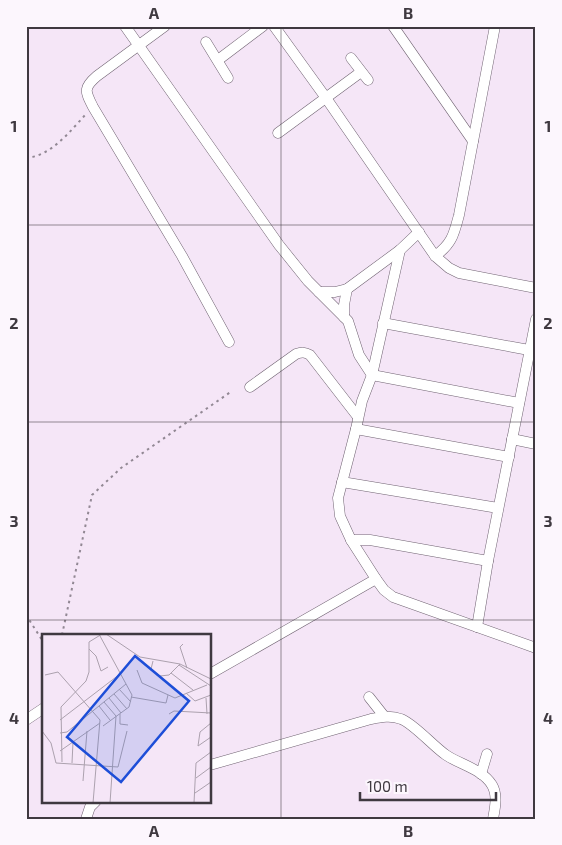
<svg xmlns="http://www.w3.org/2000/svg" width="562" height="845" viewBox="0 0 562 845" font-family="'Exo 2',sans-serif">
<style>
.lines{fill:none;stroke-linecap:round;stroke-linejoin:round}
.minor-casing{stroke:#706372;stroke-width:11}
.path{stroke:#928894;stroke-width:2;stroke-dasharray:2.5 4;stroke-linecap:butt}
.minor{stroke:#fff;stroke-width:10}
.grid{fill:none;stroke:#3f3940;stroke-width:1;stroke-opacity:0.55}
.inset-road{fill:none;stroke:#aca1ae;stroke-width:1}
.view{fill:#1d4ed8;fill-opacity:0.15;stroke:#1d4ed8;stroke-width:2.5}
.inset-edge{fill:none;stroke:#3f3940;stroke-width:2.5}
.neatline{fill:none;stroke:#3f3940;stroke-width:2}
.grid-label{font-size:16px;text-anchor:middle;font-weight:bold;fill:#3f3940}
</style>
<rect width="100%" height="100%" fill="#f5e6f7"/>
<g class="lines">
<g class="minor-casing">
<g id="minor">
<polyline points="125,26 279,245 308,281 348,321 359,355 372,375 519,403"/>
<path d="M 165,26 L 97,76 C 83,88 85,91 93,107 L 182,256 L 229,342"/>
<polyline points="274,26 326,98 435,256 449,268 459,273 536,288"/>
<polyline points="393,26 473,141"/>
<polyline points="206,42 228,78"/>
<polyline points="351,58 368,80"/>
<polyline points="218,60 263,26"/>
<polyline points="278,133 361,72"/>
<polyline points="400,250 372,375 362,401 356,429 338,498 340,516 351,540 376,579 384,590 393,597 536,648"/>
<path d="M 435,256 C 452,244 454,234 459,215 L 495,26"/>
<polyline points="319,292 335,292 347,289 400,250 419,232"/>
<polyline points="344,317 344,305 347,289"/>
<polyline points="383,323 529,350"/>
<path d="M 250,387 L 296,354 C 302,352 305,352 310,355 L 358,417"/>
<polyline points="356,429 509,457"/>
<polyline points="512,439 536,444"/>
<polyline points="342,482 498,508"/>
<polyline points="351,540 370,540 488,561"/>
<polyline points="477,627 488,561 536,319"/>
<polyline points="210,674 376,579"/>
<polyline points="369,697 384,716"/>
<polyline points="26,720 44,708"/>
<path d="M 210,765 L 371,719 C 381,717 391,715 401,719 C 413,723 434,747 446,755 C 461,765 482,769 492,785 C 498,795 495,808 493,819"/>
<polyline points="481,774 487,754"/>
<polyline points="86,819 90,807 96,801"/>
</g>
</g>
<g class="path">
<path d="M 26,158 C 52,156 71,130 87,113"/>
<polyline points="26,615 44,643"/>
<polyline points="62,635 92,495 121,468 232,391"/>
</g>
<use href="#minor" class="minor"/>
</g>
<path class="grid" d="M 281,26 L 281,819M 26,225 L 536,225M 26,422 L 536,422M 26,620 L 536,620"/>
<g transform="translate(42 634)">
<rect width="169" height="169" fill="#f5e6f7"/>
<path class="inset-road" d="M 64,0 L 98,23 L 138,30 L 169,45M 58,2 L 90,61 L 87,73 L 61,92M 141,10 L 138,13 L 145,34M 47,15 L 54,22 L 59,37 L 66,33M 111,27 L 109,35 L 118,42 L 127,41 L 138,30M 137,31 L 169,52M 95,36 L 100,49 L 133,64 L 165,51M 129,39 L 151,56M 3,41 L 16,38 L 58,86 L 51,169M 77,55 L 89,68M 144,59 L 153,67 L 169,61M 72,60 L 85,75M 89,63 L 124,69 L 126,61M 67,64 L 79,79M 164,64 L 165,80M 62,68 L 74,82M 57,72 L 68,86M 78,80 L 78,90 L 86,91M 127,80 L 132,77 L 169,79M 18,86 L 78,40M 0,97 L 9,109 L 14,129 L 76,133 L 85,97M 18,99 L 25,98 L 84,50M 156,112 L 158,98 L 169,89M 156,112 L 169,103M 18,117 L 58,89M 20,128 L 19,73 L 44,47 L 47,38 L 47,8 L 60,0M 30,129 L 31,108M 154,144 L 169,133M 41,147 L 45,97M 153,159 L 169,148M 68,169 L 74,82M 152,169 L 154,129 L 169,118"/>
<path class="view" d="M 93,22 L 147,67 L 79,148 L 25,103 Z"/>
<rect width="169" height="169" class="inset-edge"/>
</g>
<rect width="562" height="845" fill="none" stroke="#fcf6fd" stroke-width="55"/>
<path d="M360 792v8h136v-8" fill="none" stroke="#3f3940" stroke-width="2.5"/>
<text x="367" y="792" font-size="15" fill="#3f3940" stroke="#fcf6fd" stroke-width="4" paint-order="stroke">100 m</text>
<rect x="28" y="28" width="506" height="790" class="neatline"/>
<g class="grid-label">
<text x="154" y="19">A</text>
<text x="408" y="19">B</text>
<text x="14" y="132">1</text>
<text x="548" y="132">1</text>
<text x="14" y="329">2</text>
<text x="548" y="329">2</text>
<text x="14" y="527">3</text>
<text x="548" y="527">3</text>
<text x="14" y="724">4</text>
<text x="548" y="724">4</text>
<text x="154" y="837">A</text>
<text x="408" y="837">B</text>
</g>
</svg>
